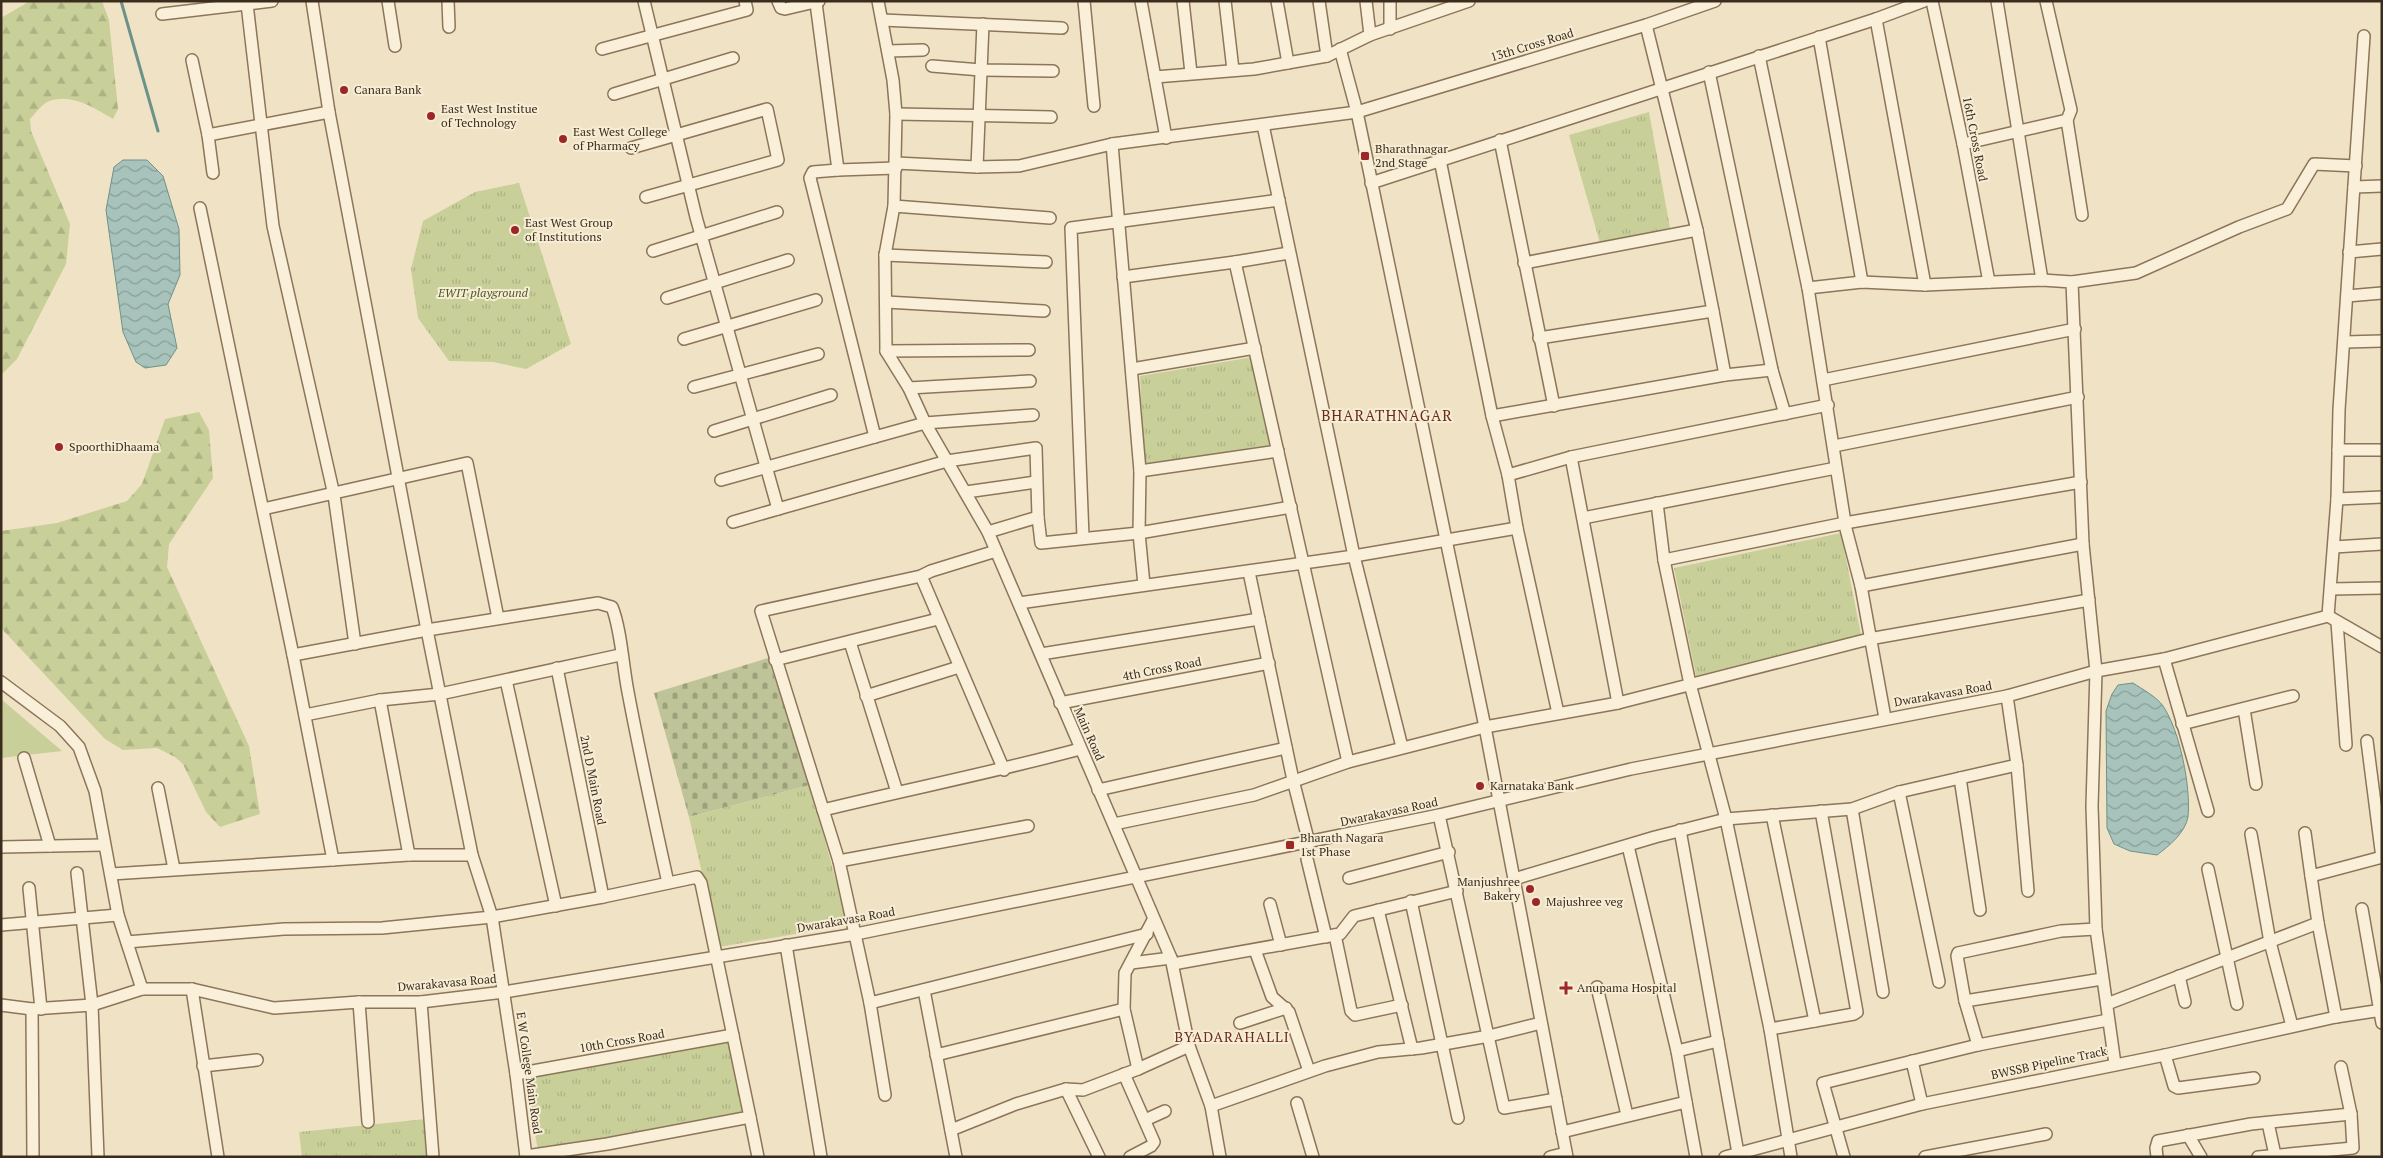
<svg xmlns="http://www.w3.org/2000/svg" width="2383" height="1158" viewBox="0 0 2383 1158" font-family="'PT Serif',serif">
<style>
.grass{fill:#c8cf98}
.forest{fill:url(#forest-firs)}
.cemetery{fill:url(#cemetery-stones)}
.park{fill:url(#park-tufts)}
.water{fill:url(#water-waves);stroke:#6d9289}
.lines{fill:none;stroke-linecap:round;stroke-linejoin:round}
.stream{stroke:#6d9289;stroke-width:3}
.minor-casing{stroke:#8c755a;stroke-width:14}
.minor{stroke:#faf0d9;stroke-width:11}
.poi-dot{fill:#9d2727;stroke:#f7edd5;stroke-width:2}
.labels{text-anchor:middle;stroke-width:4;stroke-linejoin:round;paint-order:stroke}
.street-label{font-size:12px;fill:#3b2d1e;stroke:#f7edd5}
.poi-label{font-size:12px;fill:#3b2d1e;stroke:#f7edd5;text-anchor:start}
.park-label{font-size:12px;font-style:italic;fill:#4b5924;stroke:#f7edd5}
.neighbourhood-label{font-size:14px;letter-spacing:1px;fill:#6a2d1c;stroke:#f7edd5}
.quarter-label{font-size:15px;letter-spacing:1px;fill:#6a2d1c;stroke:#f7edd5}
</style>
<defs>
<pattern id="forest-firs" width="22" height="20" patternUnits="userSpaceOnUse" patternTransform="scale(1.25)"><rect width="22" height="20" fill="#c8cf98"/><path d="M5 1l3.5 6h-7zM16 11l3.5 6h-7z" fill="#adb283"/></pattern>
<pattern id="cemetery-stones" width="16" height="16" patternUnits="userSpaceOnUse" patternTransform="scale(1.25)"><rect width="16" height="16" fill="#bec497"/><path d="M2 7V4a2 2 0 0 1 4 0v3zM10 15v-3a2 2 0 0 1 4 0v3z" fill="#9ca07b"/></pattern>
<pattern id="park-tufts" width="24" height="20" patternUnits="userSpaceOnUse" patternTransform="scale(1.25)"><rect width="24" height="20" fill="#c8cf98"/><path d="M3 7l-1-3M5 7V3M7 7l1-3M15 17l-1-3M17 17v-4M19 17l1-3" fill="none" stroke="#adb283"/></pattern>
<pattern id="water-waves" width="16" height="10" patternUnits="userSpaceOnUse" patternTransform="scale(1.25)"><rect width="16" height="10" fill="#a7c3bb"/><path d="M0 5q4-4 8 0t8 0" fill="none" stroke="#899f97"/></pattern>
</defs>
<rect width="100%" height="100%" fill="#f0e3c5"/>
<polygon class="grass" points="1,699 62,751 1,758"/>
<g class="forest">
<path d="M 30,1 L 102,1 L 109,20 L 118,109 L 113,119 C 94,108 70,92 47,102 C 41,105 35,114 30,119 L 31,131 L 70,224 L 66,264 L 17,359 L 1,375 L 1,18 Z"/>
<polygon points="199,412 209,430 213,478 169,544 167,567 249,746 260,814 220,827 206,812 183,764 175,757 157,748 123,750 105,739 1,628 1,531 57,523 127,501 142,484 165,419"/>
</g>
<polygon class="cemetery" points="768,658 810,785 689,817 654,693"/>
<g class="park">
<polygon points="1649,112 1670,228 1600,243 1569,135"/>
<polygon points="519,183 571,344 526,369 493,362 449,361 418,318 411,269 423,221 475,192"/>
<polygon points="1253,357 1270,446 1144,465 1140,376"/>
<polygon points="1841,533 1861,635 1696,676 1674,568"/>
<polygon points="810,785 848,925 719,947 689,817"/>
<polygon points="734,1040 747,1122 539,1157 525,1075"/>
<polygon points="426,1119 429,1157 302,1157 299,1132"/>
</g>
<g class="water">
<polygon points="123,160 147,160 163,176 179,229 180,275 168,304 177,348 166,365 145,368 136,362 123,332 106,210 114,167"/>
<path d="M 2133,683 C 2142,689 2157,697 2163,706 C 2180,731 2191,787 2188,817 C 2185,833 2169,846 2157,855 L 2130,851 L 2114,844 L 2107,828 L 2106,711 L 2112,694 L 2118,685 Z"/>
</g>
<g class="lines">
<polyline class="stream" points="121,1 158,131"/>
<g class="minor-casing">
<g id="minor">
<polyline points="312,1 329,112 427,630 472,855 492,917 516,1074 526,1157"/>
<polyline points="388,1 395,46"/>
<polyline points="448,1 449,27"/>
<polyline points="644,1 696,217 778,509 947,461 1036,448 1038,517 1041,543 1139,533 1291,507"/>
<polyline points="778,1 781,8 785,9 819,1"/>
<polyline points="878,1 893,80 896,114 894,206 885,255 886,351 909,388 925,423 988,532 1171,958 1189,1046 1211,1106 1220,1157"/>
<polyline points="1084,1 1094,106"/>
<polyline points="1141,1 1166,138"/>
<polyline points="1183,1 1191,73"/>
<polyline points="1225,1 1233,70"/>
<polyline points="1277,1 1288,63"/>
<polyline points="1319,1 1327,56"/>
<polyline points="1366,1 1370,35"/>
<polyline points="1932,1 1963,144 1989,282"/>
<polyline points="1997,1 2042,280"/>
<polyline points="816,3 838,170 896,168"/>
<polyline points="247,4 273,226 334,495 355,644"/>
<polyline points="162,14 272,1"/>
<polyline points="1876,19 1925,285"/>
<polyline points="882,20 1062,28"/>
<polyline points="1390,29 1390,1"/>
<polyline points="2364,36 2339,410 2337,499 2382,497"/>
<polyline points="1819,37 1862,282"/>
<polyline points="602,49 747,10 745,1"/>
<polyline points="1340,49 1357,112 1485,727 1567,1157"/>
<polyline points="888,51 923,50"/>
<polyline points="1759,56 1808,288 1846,529 1861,586 1885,718"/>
<polyline points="192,60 208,135 213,173"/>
<polyline points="932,66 981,70 1053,71"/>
<polyline points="1709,72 1772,370 1785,414"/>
<polyline points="1155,77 1254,69 1327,56 1370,35 1469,1"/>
<polyline points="614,94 733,58"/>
<polyline points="896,114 1051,117"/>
<polyline points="2067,120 2082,215"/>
<polyline points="1263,125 1354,556 1402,747"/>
<polyline points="208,135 329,112"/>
<polyline points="1500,140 1554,406"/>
<polyline points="1112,144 1140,471 1139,533 1144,585"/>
<polyline points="1963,144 2067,120 2071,110 2046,1"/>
<polyline points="631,148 767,109 778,160 646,197"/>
<polyline points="1440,160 1492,416 1508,475 1517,528 1558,713"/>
<polyline points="896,163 977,167 1019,166 1112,144 1357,112 1646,25 1715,1"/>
<polyline points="977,167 983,24"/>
<polyline points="838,170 813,172 810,178 875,437"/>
<polyline points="1371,183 1876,19 1924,1"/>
<polyline points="2354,187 2382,186"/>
<polyline points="894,206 1050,218"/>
<polyline points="200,208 293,655 333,860"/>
<polyline points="653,251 777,212"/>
<polyline points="2349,252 2382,249"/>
<polyline points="885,255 1046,262"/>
<polyline points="1235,262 1289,253"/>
<polyline points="1524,263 1697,230"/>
<polyline points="1123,277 1235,262 1348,762"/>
<polyline points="2072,282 2136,273 2239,227 2287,209 2314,164 2356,166"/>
<polyline points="1808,288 1862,282 1925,285 2042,280 2072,282 2083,544 2096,671 2092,806 2096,929 2115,1064"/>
<polyline points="2347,296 2382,293"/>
<polyline points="667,298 788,260"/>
<polyline points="886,302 1044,311"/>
<polyline points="1539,338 1713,311 1697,230 1646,25"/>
<polyline points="684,339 816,300"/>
<polyline points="2345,342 2382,341"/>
<polyline points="886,351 1029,350"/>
<polyline points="1132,369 1255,348"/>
<polyline points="1725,375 1772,370"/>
<polyline points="1823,380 2075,329"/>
<polyline points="694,387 818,354"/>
<polyline points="909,388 1030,381"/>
<polyline points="1492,416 1725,375 1713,311"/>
<polyline points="714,431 831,395"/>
<polyline points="1834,446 2078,397"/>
<polyline points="2338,450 2382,450"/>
<polyline points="1571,457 1618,703"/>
<polyline points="1140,471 1278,451"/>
<polyline points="1508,475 1571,457 1828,405"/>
<polyline points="721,480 925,423 1033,415"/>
<polyline points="966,492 1036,482"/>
<polyline points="1657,503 1664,560 1690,684 1726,819 1770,1029 1791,1157"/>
<polyline points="263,509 467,463 498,618"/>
<polyline points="1583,518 1836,468"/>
<polyline points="733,522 778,509"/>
<polyline points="988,532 1038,517"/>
<polyline points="1083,537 1071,228 1279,200"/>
<polyline points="2334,547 2382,544"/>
<polyline points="1664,560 1845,523 2081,482"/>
<polyline points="1249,572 1293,780 1309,843"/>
<polyline points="921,576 1004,770"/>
<polyline points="1861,586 2083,544"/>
<polyline points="2331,589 2382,588"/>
<polyline points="1019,603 1354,556 1517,528"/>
<polyline points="2328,616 2337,499"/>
<polyline points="2337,622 2346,745"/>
<polyline points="850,642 897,792"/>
<polyline points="1041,654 1259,619"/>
<path d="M 293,655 L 427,630 L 598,603 L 612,607 C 621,629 623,667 628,692 C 640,756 654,819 668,883"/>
<polyline points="2164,659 2208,811"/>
<polyline points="775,660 938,619"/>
<polyline points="557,668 603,897"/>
<polyline points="506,680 556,906"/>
<polyline points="1,682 60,726 79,747 95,791 118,915 142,989 192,989 274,1008 359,1002 421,1002 504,992 856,934 1439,815 1631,769 2007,696 2096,671 2164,659 2328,616 2382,647"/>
<polyline points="866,696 959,667"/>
<polyline points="380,700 409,855"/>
<polyline points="1060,703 1269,663"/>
<polyline points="2244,709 2256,784"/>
<polyline points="305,715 380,700 440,694 620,655"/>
<polyline points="2182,724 2293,696"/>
<polyline points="2367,741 2382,858"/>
<polyline points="24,758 50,846"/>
<polyline points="2017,765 2028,891"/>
<polyline points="1960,778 1980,910"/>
<polyline points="158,788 174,869"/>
<polyline points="1098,790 1286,748"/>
<polyline points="1899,792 1939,982"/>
<polyline points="1852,809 1883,992"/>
<path d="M 823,810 C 909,789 995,772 1080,749"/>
<polyline points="1439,815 1504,1108 1556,1099"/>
<polyline points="1772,815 1815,1021"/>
<polyline points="1114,824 1254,795 1348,762 1485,727 1618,703 1869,639 2089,600"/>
<polyline points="1680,830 1738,1153"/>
<polyline points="2305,833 2311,876 2382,857"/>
<polyline points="2251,834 2270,942 2292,1026"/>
<polyline points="1,847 104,845"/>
<polyline points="1307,859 1326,937"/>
<polyline points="839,861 1028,826"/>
<polyline points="2208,869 2237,1004"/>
<polyline points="77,873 92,1005 98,1157"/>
<polyline points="111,874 409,855 472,855"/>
<polyline points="2311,876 2318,923 2336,1017"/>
<polyline points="1349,878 1449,852"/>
<polyline points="1514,879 1655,837 1726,819 1852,809 1899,792 2017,765 2007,696"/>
<polyline points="29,888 41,1009"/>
<polyline points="1411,901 1458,1118"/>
<polyline points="1270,904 1281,945"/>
<polyline points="2362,909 2382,1023"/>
<polyline points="1378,910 1412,1049"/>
<polyline points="1,925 118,915"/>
<polyline points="1335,935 1351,1011 1355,1015 1402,1005"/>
<polyline points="127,942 284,929 382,928 492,917 603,897 697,877 701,883 750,1117 607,1144 526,1156"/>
<polyline points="786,945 821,1157"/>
<polyline points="1255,950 1272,997 1289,1012 1309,1071"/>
<polyline points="1131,963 1171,958"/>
<polyline points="1173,964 1340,934 1354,916 1457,891"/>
<polyline points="2179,976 2185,1002"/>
<polyline points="1597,987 1627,1115"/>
<polyline points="192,989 218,1157"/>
<polyline points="924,990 956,1157"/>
<polyline points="1965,1001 2102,979"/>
<polyline points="359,1002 368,1122"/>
<polyline points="421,1002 433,1157"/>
<polyline points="870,1003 1147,934"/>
<polyline points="2107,1004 2318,923"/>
<polyline points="1,1005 32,1009"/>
<polyline points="1240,1023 1286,1008"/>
<polyline points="1770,1029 1854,1014 1857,1012 1821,811"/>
<polyline points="1978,1045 1965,1001 1957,956 1958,953 2061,931 2096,929"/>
<polyline points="1677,1051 1718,1041"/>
<polyline points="936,1055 1124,1009"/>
<polyline points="2165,1055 2174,1086 2178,1088 2254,1078"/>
<polyline points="1912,1061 1922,1104"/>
<polyline points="203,1066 257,1060"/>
<polyline points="1138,1069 1189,1046"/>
<polyline points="516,1074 733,1035"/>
<polyline points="1124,1074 1154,1142 1151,1146 1130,1157"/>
<polyline points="885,1095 870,1003 839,861 761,611 921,576 931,571 996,551"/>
<polyline points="1686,1102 1696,1157"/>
<polyline points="1297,1103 1313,1157"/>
<polyline points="1211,1106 1325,1066 1378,1052 1421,1048 1489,1036 1541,1023"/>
<polyline points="750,1117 758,1157"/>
<polyline points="1145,1120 1165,1111"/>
<polyline points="2268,1123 2275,1155"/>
<polyline points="951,1130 1016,1104 1066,1089"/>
<polyline points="1562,1132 1686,1102 1677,1051 1628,846"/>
<polyline points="2188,1135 2201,1157"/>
<polyline points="33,1157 32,1009 92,1005 142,989"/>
<polyline points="1099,1157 1066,1089 1083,1090 1138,1069 1124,1009 1125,973 1153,920"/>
<polyline points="1550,1157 1566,1153"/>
<polyline points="1725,1157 1922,1104 2165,1055 2336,1017 2382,1010"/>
<polyline points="1844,1157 1823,1083 1978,1045 2108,1020"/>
<polyline points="1925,1157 2046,1134"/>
<polyline points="2157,1157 2156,1148 2158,1141 2251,1124 2351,1114"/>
<polyline points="2258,1157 2353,1148 2351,1114 2341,1067"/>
</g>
</g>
<use href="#minor" class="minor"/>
</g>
<g class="poi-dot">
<circle cx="344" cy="90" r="5"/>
<circle cx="431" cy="116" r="5"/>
<circle cx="563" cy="139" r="5"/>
<rect x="1360" y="151" width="10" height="10" rx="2.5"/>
<circle cx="515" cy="230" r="5"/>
<circle cx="59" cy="447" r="5"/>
<circle cx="1480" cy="786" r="5"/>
<rect x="1285" y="840" width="10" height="10" rx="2.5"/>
<circle cx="1530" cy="889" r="5"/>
<circle cx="1536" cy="902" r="5"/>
<path d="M1563.5 980.5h5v5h5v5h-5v5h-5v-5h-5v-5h5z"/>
</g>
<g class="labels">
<g class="street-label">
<text transform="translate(1532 45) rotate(-17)" y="4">13th Cross Road</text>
<text transform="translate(1975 139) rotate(79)" y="4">16th Cross Road</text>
<text transform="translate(1162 669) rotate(-11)" y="4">4th Cross Road</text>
<text transform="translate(1943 694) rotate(-10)" y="4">Dwarakavasa Road</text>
<text transform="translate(1089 734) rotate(66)" y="4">Main Road</text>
<text transform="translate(593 780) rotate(79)" y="4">2nd D Main Road</text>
<text transform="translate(1389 812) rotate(-12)" y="4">Dwarakavasa Road</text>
<text transform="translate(846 920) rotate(-10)" y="4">Dwarakavasa Road</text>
<text transform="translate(447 983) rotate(-5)" y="4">Dwarakavasa Road</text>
<text transform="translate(622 1041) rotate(-10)" y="4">10th Cross Road</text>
<text transform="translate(2049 1063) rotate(-12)" y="4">BWSSB Pipeline Track</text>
<text transform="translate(529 1073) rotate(82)" y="4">E W College Main Road</text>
</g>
<g class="poi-label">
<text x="354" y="94">Canara Bank</text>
<text x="441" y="113">East West Institue<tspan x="441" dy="14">of Technology</tspan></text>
<text x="573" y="136">East West College<tspan x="573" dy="14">of Pharmacy</tspan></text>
<text x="1375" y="153">Bharathnagar<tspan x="1375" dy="14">2nd Stage</tspan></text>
<text x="525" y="227">East West Group<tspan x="525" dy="14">of Institutions</tspan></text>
<text x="69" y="451">SpoorthiDhaama</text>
<text x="1490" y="790">Karnataka Bank</text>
<text x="1300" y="842">Bharath Nagara<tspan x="1300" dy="14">1st Phase</tspan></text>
<text x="1520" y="886" text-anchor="end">Manjushree<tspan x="1520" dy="14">Bakery</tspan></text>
<text x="1546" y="906">Majushree veg</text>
<text x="1577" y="992">Anupama Hospital</text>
</g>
<g class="park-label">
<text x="483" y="297">EWIT playground</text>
</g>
<g class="neighbourhood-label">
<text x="1232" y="1042">BYADARAHALLI</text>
</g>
<g class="quarter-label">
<text x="1387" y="421">BHARATHNAGAR</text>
</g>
</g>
<rect width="2383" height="1158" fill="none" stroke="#3b2d1e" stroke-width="5"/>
</svg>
